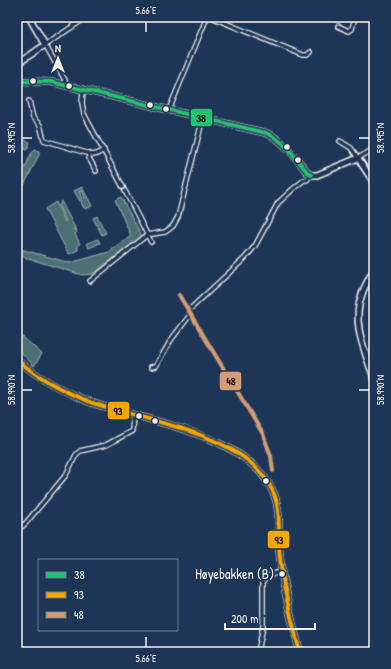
<svg xmlns="http://www.w3.org/2000/svg" width="391" height="669" viewBox="0 0 391 669" font-family="'Patrick Hand',sans-serif">
<style>
.green{fill:#4b7073;stroke:#a0b0ae}
.lines{fill:none;stroke-linecap:round;stroke-linejoin:round}
.minor-casing{stroke:#f4f1e8;stroke-width:6}
.secondary-casing{stroke:#f4f1e8;stroke-width:8}
.trunk-casing{stroke:#f4f1e8;stroke-width:8}
.minor{stroke:#1d3557;stroke-width:3.5}
.secondary{stroke:#1d3557;stroke-width:5}
.trunk{stroke:#1d3557;stroke-width:5.5}
.bus-1-casing{stroke:#1d3557;stroke-width:7}
.bus-2-casing{stroke:#1d3557;stroke-width:7}
.bus-3-casing{stroke:#1d3557;stroke-width:7}
.bus-1{stroke:#26c172;stroke-width:4}
.bus-2{stroke:#f7a600;stroke-width:4}
.bus-3{stroke:#d39c74;stroke-width:4}
.ticks{fill:none;stroke:#f4f1e8;stroke-width:1.5}
.bus-dot{fill:#f4f1e8;stroke:#1d3557;stroke-width:1.5}
.labels{text-anchor:middle;stroke-width:3.5;stroke-linejoin:round;paint-order:stroke}
.bus-label{font-size:14px;fill:#f4f1e8;stroke:#1d3557;text-anchor:end}
.line-badge{stroke:#1d3557;stroke-width:1.5}
.pale-badge-label{font-size:11px;text-anchor:middle;font-weight:bold;fill:#111}
.neatline{fill:none;stroke:#f4f1e8;stroke-width:1.5}
.ticks-label{font-size:10px;text-anchor:middle;fill:#f4f1e8}
</style>
<rect width="100%" height="100%" fill="#1d3557"/>
<filter id="ink" filterUnits="userSpaceOnUse"><feTurbulence type="fractalNoise" baseFrequency=".025" numOctaves="2"/><feDisplacementMap in="SourceGraphic" scale="8" xChannelSelector="R" yChannelSelector="G"/><feConvolveMatrix kernelMatrix="1 2 1 2 8 2 1 2 1" color-interpolation-filters="sRGB"/></filter>
<g filter="url(#ink)">
<g class="green">
<polygon points="17,138 30,142 27,150 17,146"/>
<polygon points="35,149 39,151 39,155 17,199 17,186 31,154"/>
<polygon points="82,187 92,206 86,209 83,207 81,202 85,198 82,190 79,191 82,199 80,201 74,191"/>
<polygon points="121,197 142,236 97,271 92,274 82,275 17,255 17,248 70,263 109,252 131,236 115,200"/>
<polygon points="61,201 75,228 73,230 76,229 77,232 75,234 80,244 78,245 78,250 70,254 68,253 45,209 56,202 65,222 66,221 59,206"/>
<polygon points="97,216 106,233 102,235 93,218"/>
<polygon points="98,239 100,243 89,248 87,243"/>
<polygon points="17,332 42,354 34,366 17,348"/>
</g>
<g class="lines">
<g class="minor-casing">
<g id="minor">
<polyline points="211,17 303,55 307,55 311,52"/>
<polyline points="338,26 349,31 352,29 355,17"/>
<polyline points="45,45 87,17"/>
<polyline points="47,48 65,80 65,86"/>
<polyline points="83,90 82,103 84,114 123,187"/>
<polyline points="29,101 33,118 40,125 44,140 93,155 97,154 104,150"/>
<polyline points="169,110 207,17"/>
<polyline points="340,141 351,148 358,158 374,149"/>
<polyline points="89,153 89,158 96,171"/>
<polyline points="125,191 151,242"/>
<polyline points="90,281 147,235 165,232 168,230 173,226 178,217 203,118"/>
<polyline points="179,295 263,434 271,456 273,471"/>
<polyline points="188,311 245,258 255,246 278,203 293,189 304,180 307,180 311,175"/>
<polyline points="151,367 156,366 171,340 190,315"/>
<polyline points="17,530 25,524 66,475 76,455 80,451 106,445 132,431 133,415"/>
<polyline points="258,652 263,626 263,581 268,576 282,571"/>
</g>
</g>
<g class="secondary-casing">
<g id="secondary">
<polyline points="17,64 45,45 29,17"/>
<path d="M 17,81 L 51,82 L 266,133 C 284,140 295,157 307,172 L 311,175 L 317,175 L 358,158 L 374,183"/>
<path d="M 374,269 C 370,277 365,285 362,294 C 351,323 365,351 374,378"/>
</g>
</g>
<g class="trunk-casing">
<path id="trunk" d="M 17,360 C 39,378 62,391 87,401 C 143,422 249,432 274,494 C 282,514 277,536 280,557 C 283,589 292,621 300,652"/>
</g>
<use href="#minor" class="minor"/>
<use href="#secondary" class="secondary"/>
<use href="#trunk" class="trunk"/>
<g class="bus-1-casing">
<path id="bus-1" d="M 17,81 L 51,82 L 266,133 C 284,140 295,157 307,172 L 311,175"/>
</g>
<g class="bus-2-casing">
<path id="bus-2" d="M 17,360 C 39,378 62,391 87,401 C 143,422 249,432 274,494 C 282,514 277,536 280,557 C 283,589 292,621 300,652"/>
</g>
<g class="bus-3-casing">
<polyline id="bus-3" points="179,295 263,434 271,456 273,471"/>
</g>
<use href="#bus-1" class="bus-1"/>
<use href="#bus-2" class="bus-2"/>
<use href="#bus-3" class="bus-3"/>
</g>
</g>
<path class="ticks" d="M 146,22 L 146,32M 22,138 L 32,138M 359,138 L 369,138M 22,390 L 32,390M 359,390 L 369,390M 146,637 L 146,647"/>
<g class="bus-dot">
<circle cx="33" cy="81" r="3.5"/>
<circle cx="69" cy="86" r="3.5"/>
<circle cx="150" cy="105" r="3.5"/>
<circle cx="166" cy="109" r="3.5"/>
<circle cx="287" cy="147" r="3.5"/>
<circle cx="298" cy="160" r="3.5"/>
<circle cx="139" cy="416" r="3.5"/>
<circle cx="155" cy="421" r="3.5"/>
<circle cx="266" cy="481" r="3.5"/>
<circle cx="282" cy="574" r="3.5"/>
</g>
<g class="labels">
<g class="bus-label">
<text x="274" y="579">Høyebakken (B)</text>
</g>
</g>
<g class="line-badge">
<rect x="190" y="108" width="23" height="19" rx="4" fill="#26c172"/>
<rect x="219" y="371" width="23" height="20" rx="4" fill="#d39c74"/>
<rect x="107" y="401" width="23" height="19" rx="4" fill="#f7a600"/>
<rect x="267" y="530" width="23" height="19" rx="4" fill="#f7a600"/>
</g>
<g class="pale-badge-label">
<text x="201" y="122">38</text>
<text x="231" y="385">48</text>
<text x="118" y="415">93</text>
<text x="279" y="544">93</text>
</g>
<rect width="391" height="669" fill="none" stroke="#1d3557" stroke-width="44"/>
<rect x="38" y="559" width="140" height="72" fill="#1d3557" stroke="#738091"/>
<rect x="46" y="572" width="20" height="6" fill="#26c172" stroke="#738091"/>
<text x="74" y="579" font-size="12" fill="#f4f1e8">38</text>
<rect x="46" y="592" width="20" height="6" fill="#f7a600" stroke="#738091"/>
<text x="74" y="599" font-size="12" fill="#f4f1e8">93</text>
<rect x="46" y="612" width="20" height="6" fill="#d39c74" stroke="#738091"/>
<text x="74" y="619" font-size="12" fill="#f4f1e8">48</text>
<g transform="translate(58 58)" stroke="#1d3557" stroke-width="3" paint-order="stroke">
<path d="M0-3L7 15L0 10L-7 15Z" fill="#f4f1e8"/>
<text y="-6" font-size="11" font-weight="bold" text-anchor="middle" fill="#f4f1e8">N</text>
</g>
<path d="M225 623v6h90v-6" fill="none" stroke="#f4f1e8" stroke-width="2"/>
<text x="231" y="623" font-size="12" fill="#f4f1e8" stroke="#1d3557" stroke-width="3" paint-order="stroke">200 m</text>
<rect x="22" y="22" width="347" height="625" class="neatline"/>
<g class="ticks-label">
<text x="146" y="14">5.66°E</text>
<text transform="translate(11 138) rotate(-90)" y="4">58.995°N</text>
<text transform="translate(380 138) rotate(-90)" y="4">58.995°N</text>
<text transform="translate(11 390) rotate(-90)" y="4">58.990°N</text>
<text transform="translate(380 390) rotate(-90)" y="4">58.990°N</text>
<text x="146" y="662">5.66°E</text>
</g>
</svg>
